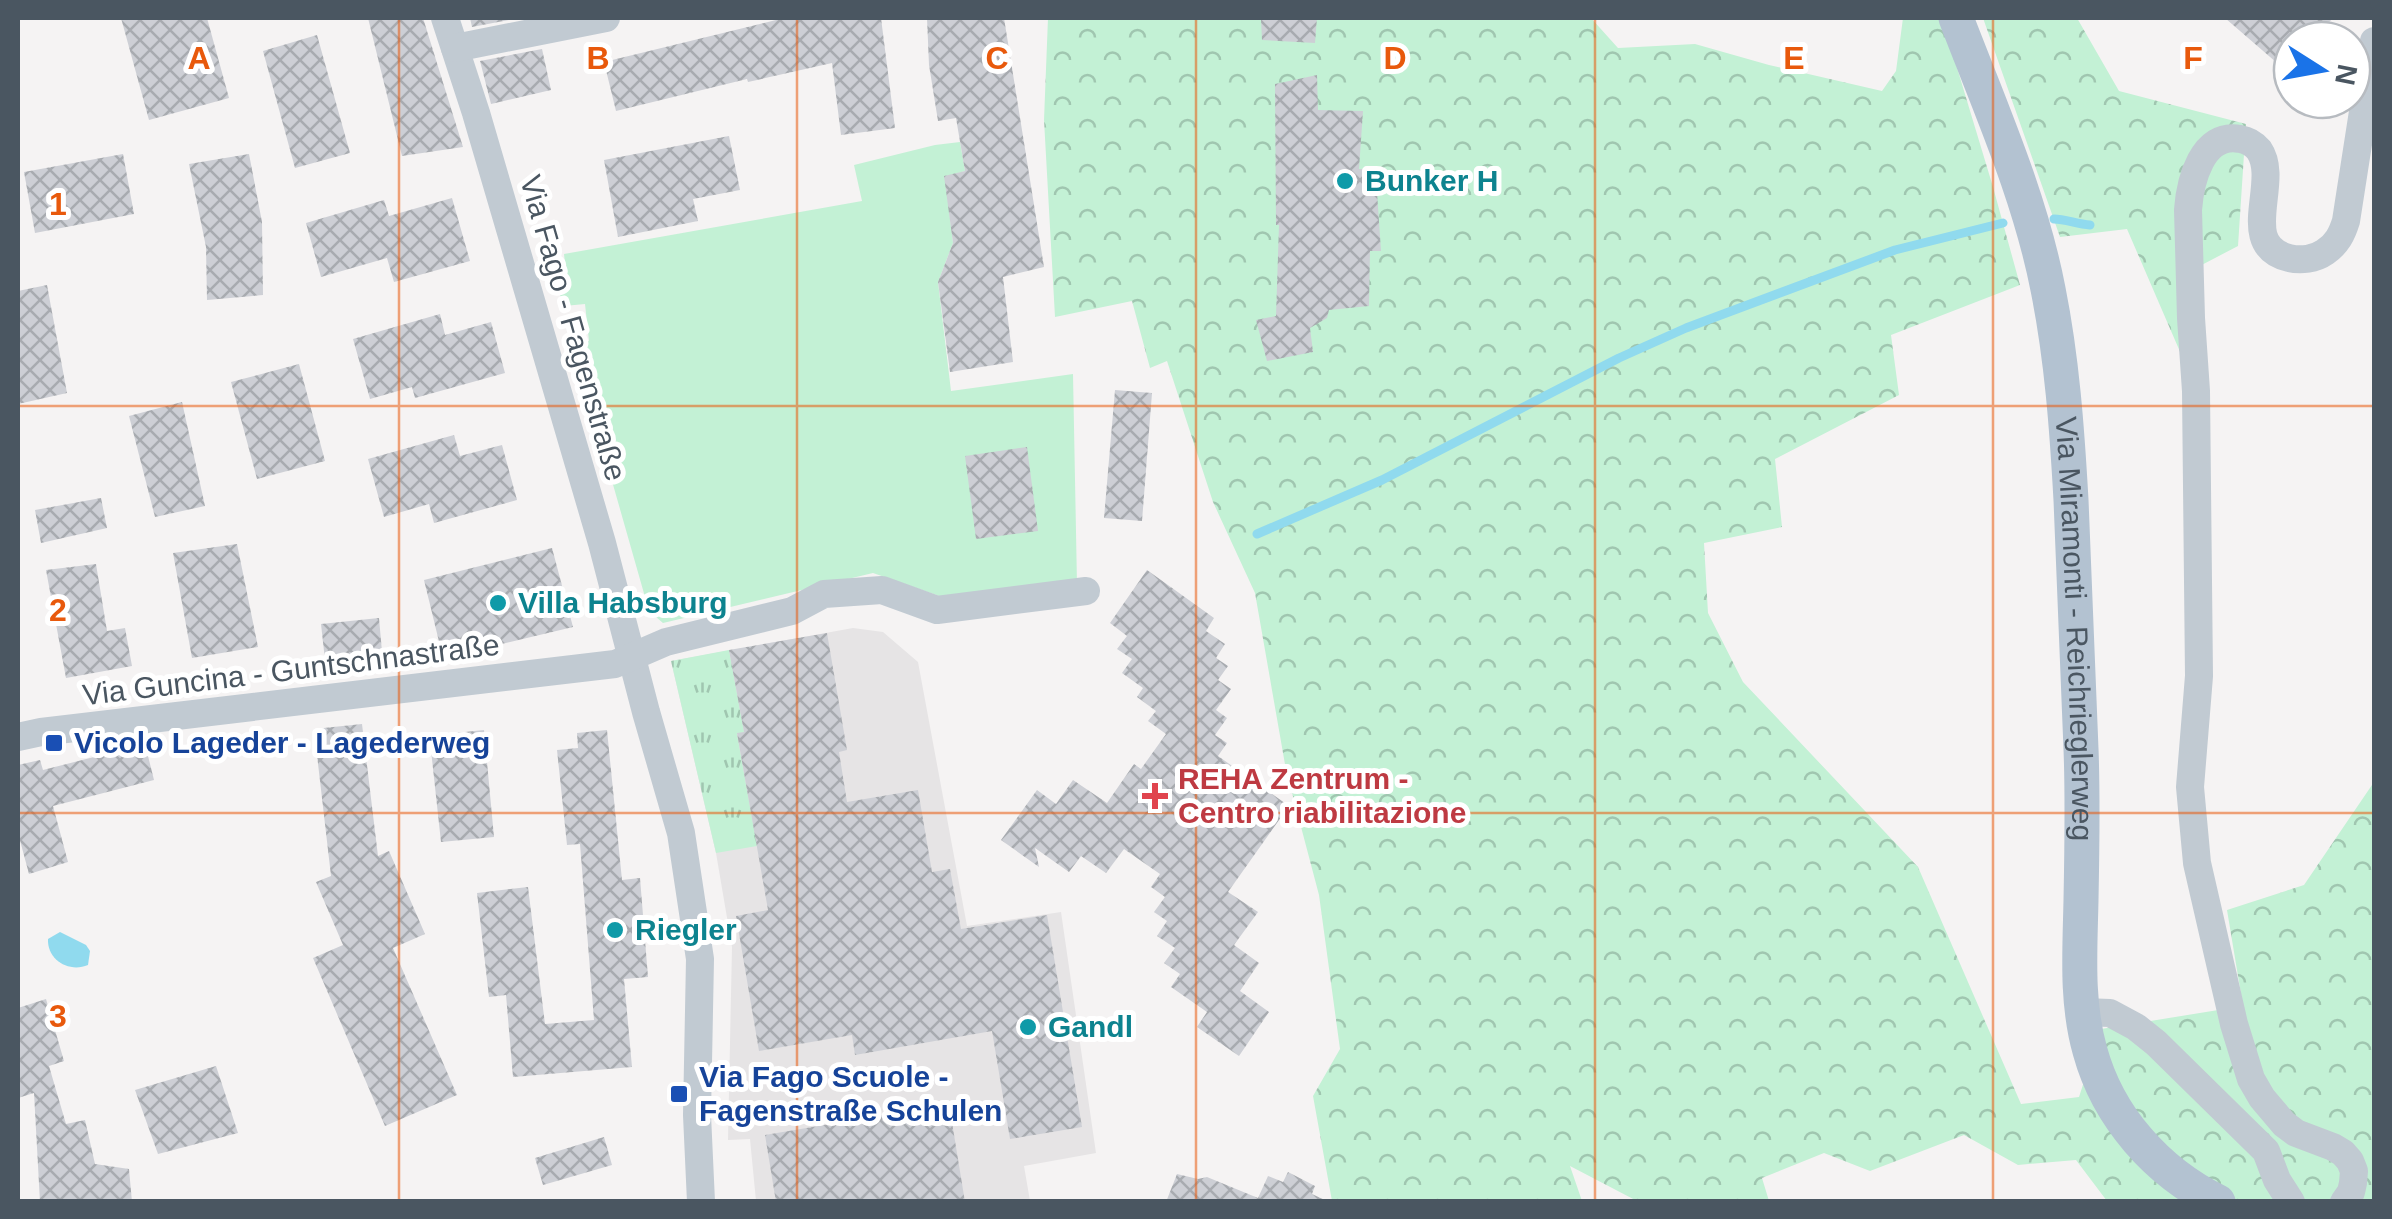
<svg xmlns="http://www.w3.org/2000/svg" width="2392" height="1219" viewBox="0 0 2392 1219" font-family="Arial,sans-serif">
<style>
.education{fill:#e6e4e5}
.grass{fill:url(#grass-tufts)}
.forest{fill:url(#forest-crowns)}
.green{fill:#c3f1d5}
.water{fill:#90daee}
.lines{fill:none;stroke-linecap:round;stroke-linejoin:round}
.stream{stroke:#90daee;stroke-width:9}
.building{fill:url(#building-cross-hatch)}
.minor{stroke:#c1cad2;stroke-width:28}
.major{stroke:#b3c2d1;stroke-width:35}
.grid{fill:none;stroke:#e8590c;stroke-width:2.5;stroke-opacity:0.55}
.culture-dot{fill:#0f9aa8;stroke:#fff;stroke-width:4}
.transit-dot{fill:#1a4fb4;stroke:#fff;stroke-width:4}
.health-dot{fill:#e0444e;stroke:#fff;stroke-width:4}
.labels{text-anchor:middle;stroke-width:10;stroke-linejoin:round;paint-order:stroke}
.culture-label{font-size:30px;font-weight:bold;fill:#0d838f;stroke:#fff;text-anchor:start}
.street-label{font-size:30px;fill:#4a5661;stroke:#fff}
.transit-label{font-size:30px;font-weight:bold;fill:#164399;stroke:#fff;text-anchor:start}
.health-label{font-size:30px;font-weight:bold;fill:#be3a42;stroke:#fff;text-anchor:start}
.grid-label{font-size:32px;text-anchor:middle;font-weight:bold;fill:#e8590c;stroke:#fff;stroke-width:10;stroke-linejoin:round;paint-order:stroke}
</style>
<defs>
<pattern id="grass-tufts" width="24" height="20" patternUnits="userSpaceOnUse" patternTransform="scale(2.5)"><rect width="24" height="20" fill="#c3f1d5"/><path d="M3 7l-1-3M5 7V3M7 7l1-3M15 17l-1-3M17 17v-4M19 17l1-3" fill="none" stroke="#a0c6b0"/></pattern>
<pattern id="forest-crowns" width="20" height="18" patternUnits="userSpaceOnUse" patternTransform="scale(2.5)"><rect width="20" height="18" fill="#c3f1d5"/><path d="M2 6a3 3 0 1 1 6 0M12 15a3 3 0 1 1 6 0" fill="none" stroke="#a0c6b0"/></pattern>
<pattern id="building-cross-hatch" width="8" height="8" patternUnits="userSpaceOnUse" patternTransform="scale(2.5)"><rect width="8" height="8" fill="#cdcfd5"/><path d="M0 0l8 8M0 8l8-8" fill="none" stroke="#a8abb0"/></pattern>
</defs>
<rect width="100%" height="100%" fill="#f5f3f3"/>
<polygon class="education" points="853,628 883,632 918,662 967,926 1061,912 1096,1153 1024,1166 1030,1201 756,1201 750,1139 728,1140 732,947 716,853 671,661"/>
<polygon class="grass" points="729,650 744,732 737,734 757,846 716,853 671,661"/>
<g class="forest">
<polygon points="1048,18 1591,18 1618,48 1695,44 1769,65 1882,91 1896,71 1903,18 1942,18 1993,187 2020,285 1891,335 1899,395 1775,459 1782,527 1704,543 1708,613 1743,682 1918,867 2021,1104 2079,1097 2101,1029 2243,1006 2227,910 2304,885 2374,782 2374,1201 2107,1201 2076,1160 2018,1165 1964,1135 1870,1171 1824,1153 1762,1178 1769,1201 1637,1201 1570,1166 1582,1201 1332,1201 1313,1096 1340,1049 1319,895 1286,770 1255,593 1213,502 1167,361 1150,368 1132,301 1055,317 1044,120"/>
<polygon points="1983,18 2077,18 2119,91 2246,124 2238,246 2194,269 2181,354 2127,229 2060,237"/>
</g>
<polygon class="green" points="960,142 965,171 945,177 953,243 938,282 951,391 1073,374 1077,584 951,600 873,573 663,623 649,611 573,344 589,341 585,304 564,306 557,287 557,281 566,273 564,254 862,201 854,165 935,145"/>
<path class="water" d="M 60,932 L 86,945 L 90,951 L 88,965 C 69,973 47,960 48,939 Z"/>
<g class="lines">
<g class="stream">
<path d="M 2054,219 C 2065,219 2077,224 2090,225"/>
<polyline points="1257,534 1382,480 1619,358 1686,328 1895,250 2003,223"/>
</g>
</g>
<g class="building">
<polygon points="121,18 207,18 229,98 149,120"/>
<polygon points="368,18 423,18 463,147 402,156"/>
<polygon points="470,18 519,18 472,27"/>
<polygon points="784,18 881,18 895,128 841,135 832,63 748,82 747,79 616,111 604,62"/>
<polygon points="927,18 1004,18 1044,267 1003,277 1013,362 950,372 938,282 953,243 944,176 965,171 956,118 938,121 929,65"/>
<polygon points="1289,18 1317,18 1315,43 1262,40 1261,20"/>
<polygon points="2225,18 2333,18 2312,40 2292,40 2292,76"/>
<polygon points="317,35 350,153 295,168 263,51"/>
<polygon points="542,49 551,90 491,104 480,61"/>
<polygon points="1317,75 1318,110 1363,111 1359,169 1384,169 1385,191 1377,192 1381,251 1370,251 1369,306 1329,310 1327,318 1310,328 1313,352 1267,361 1256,320 1276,316 1279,225 1276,225 1275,84"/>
<polygon points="729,136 740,190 693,199 698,221 618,237 604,160"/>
<polygon points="123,154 134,214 35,233 24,172"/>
<polygon points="249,154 262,222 263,295 207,300 206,247 189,164"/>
<polygon points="452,198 470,261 394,282 387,258 321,277 306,223 384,200 389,216"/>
<polygon points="47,285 67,393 18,404 18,291"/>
<polygon points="440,314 445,335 491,322 505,373 415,398 412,387 370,399 353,339"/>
<polygon points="299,364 325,461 257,479 231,382"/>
<polygon points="1115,390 1152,393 1142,521 1104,518"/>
<polygon points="182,402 205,506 155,517 129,416"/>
<polygon points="454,435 460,456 502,445 517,500 434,523 429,504 384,517 368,459"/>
<polygon points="1027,447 1038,531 976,539 965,456"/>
<polygon points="101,498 107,528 41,543 35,510"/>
<polygon points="237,544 258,647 192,658 173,553"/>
<polygon points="552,548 573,627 443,658 424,580"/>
<polygon points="96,564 107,631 125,628 132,666 66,678 46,570"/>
<polygon points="1147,570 1214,618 1206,631 1225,644 1216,658 1228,666 1218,680 1231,689 1216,710 1227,718 1215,735 1227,743 1218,756 1289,806 1228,892 1258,912 1234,945 1259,963 1240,991 1269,1012 1239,1056 1197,1027 1207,1012 1171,987 1180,974 1164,963 1175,948 1157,936 1167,921 1154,912 1165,897 1151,887 1160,874 1124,849 1106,873 1081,856 1069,872 1035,848 1039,867 1001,840 1037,790 1056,804 1073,780 1107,803 1134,764 1141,769 1166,734 1148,721 1156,711 1137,697 1143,688 1122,673 1132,659 1117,649 1127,636 1110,623"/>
<polygon points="379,618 383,663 326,669 321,624"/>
<polygon points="827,633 847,750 839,752 847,802 918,790 932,872 950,869 961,929 1047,915 1082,1127 1010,1139 992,1031 855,1055 852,1035 759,1051 736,916 768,910 737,733 744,732 729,650"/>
<polygon points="362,724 378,856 389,851 425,934 393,948 457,1095 385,1126 313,958 343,945 316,882 331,876 314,729"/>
<polygon points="484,730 494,837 441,842 430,741 456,738 455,733"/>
<polygon points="607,730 622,880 640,878 648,977 624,979 632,1067 513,1077 506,995 489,997 477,893 528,887 545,1024 594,1020 580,844 567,845 557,750 578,748 577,733"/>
<polygon points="145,744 154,780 53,806 68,862 29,874 18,833 18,765 40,760 43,770"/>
<polygon points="46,999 64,1061 49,1066 66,1124 85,1120 95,1164 129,1169 132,1202 40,1202 34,1093 18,1098 18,1008"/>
<polygon points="216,1066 238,1133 158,1154 135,1090"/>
<polygon points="949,1104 965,1202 776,1202 765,1135"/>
<polygon points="604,1137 612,1165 543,1185 535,1158"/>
<polygon points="1288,1172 1315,1186 1312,1194 1329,1202 1166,1202 1177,1174 1198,1179 1207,1177 1258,1198 1268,1176 1283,1182"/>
</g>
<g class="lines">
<g class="minor">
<polyline points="445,18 476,113 602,543 646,712 681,833 700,959 697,1115 701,1202"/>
<polyline points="455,48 606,18"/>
<polyline points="18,737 41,732 615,664 666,642 792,611 824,594 882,590 937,610 1086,591"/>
<polyline points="2083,1012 2110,1013 2136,1027 2156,1043 2266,1151 2277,1180 2291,1202"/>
<path d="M 2344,1202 L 2351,1192 L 2353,1183 L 2354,1171 L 2350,1161 L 2343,1153 L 2333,1147 L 2296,1133 L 2284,1124 L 2262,1098 L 2251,1079 L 2234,1024 L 2197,863 L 2190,787 L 2199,676 L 2196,391 L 2191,318 L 2188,210 C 2190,182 2202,131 2240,139 C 2247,140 2254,144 2259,150 C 2281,182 2236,245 2289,258 C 2301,261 2315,259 2325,252 C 2337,244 2342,234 2346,221 L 2374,41"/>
</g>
<path class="major" id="s1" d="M 1956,18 C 1990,107 2030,196 2048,289 C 2062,359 2067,429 2071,500 C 2075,583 2078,666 2081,749 C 2083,800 2082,850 2081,900 C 2080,950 2076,1002 2090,1051 C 2108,1117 2157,1172 2218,1202"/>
</g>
<path class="grid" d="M 399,18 L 399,1202M 797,18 L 797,1202M 1196,18 L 1196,1202M 1595,18 L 1595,1202M 1993,18 L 1993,1202M 18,406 L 2374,406M 18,813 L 2374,813"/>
<g class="culture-dot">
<circle cx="1345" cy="181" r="10"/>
<circle cx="498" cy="603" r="10"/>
<circle cx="615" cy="930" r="10"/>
<circle cx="1028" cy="1027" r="10"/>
</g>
<g class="transit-dot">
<rect x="44" y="733" width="20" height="20" rx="5"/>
<rect x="669" y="1084" width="20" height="20" rx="5"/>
</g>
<path class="health-dot" d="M1150 781h10v10h10v10h-10v10h-10v-10h-10v-10h10z"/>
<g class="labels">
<g class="culture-label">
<text x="1365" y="191">Bunker H</text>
<text x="518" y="613">Villa Habsburg</text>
<text x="635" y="940">Riegler</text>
<text x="1048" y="1037">Gandl</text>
</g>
<g class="street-label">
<text transform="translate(573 328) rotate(74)" y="10">Via Fago - Fagenstraße</text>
<text dy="10" stroke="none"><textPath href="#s1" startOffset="628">Via Miramonti - Reichrieglerweg</textPath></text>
<text transform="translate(291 670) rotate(-7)" y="10">Via Guncina - Guntschnastraße</text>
</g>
<g class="transit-label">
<text x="74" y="753">Vicolo Lageder - Lagederweg</text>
<text x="699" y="1087">Via Fago Scuole -<tspan x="699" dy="34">Fagenstraße Schulen</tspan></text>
</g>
<g class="health-label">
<text x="1178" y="789">REHA Zentrum -<tspan x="1178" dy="34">Centro riabilitazione</tspan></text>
</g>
</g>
<g class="grid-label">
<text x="199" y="69">A</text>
<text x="598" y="69">B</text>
<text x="997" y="69">C</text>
<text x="1395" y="69">D</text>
<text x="1794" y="69">E</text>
<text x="2193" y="69">F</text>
<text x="58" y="215">1</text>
<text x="58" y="621">2</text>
<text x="58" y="1027">3</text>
</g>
<rect width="2392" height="1219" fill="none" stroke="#4a5661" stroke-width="40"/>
<g transform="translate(2322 70) rotate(101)"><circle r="48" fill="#ffffff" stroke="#b7bbc0" stroke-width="2.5"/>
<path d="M0-8L18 38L0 25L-18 38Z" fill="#1a73e8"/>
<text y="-15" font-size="28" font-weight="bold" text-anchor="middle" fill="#4a5661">N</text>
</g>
</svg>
